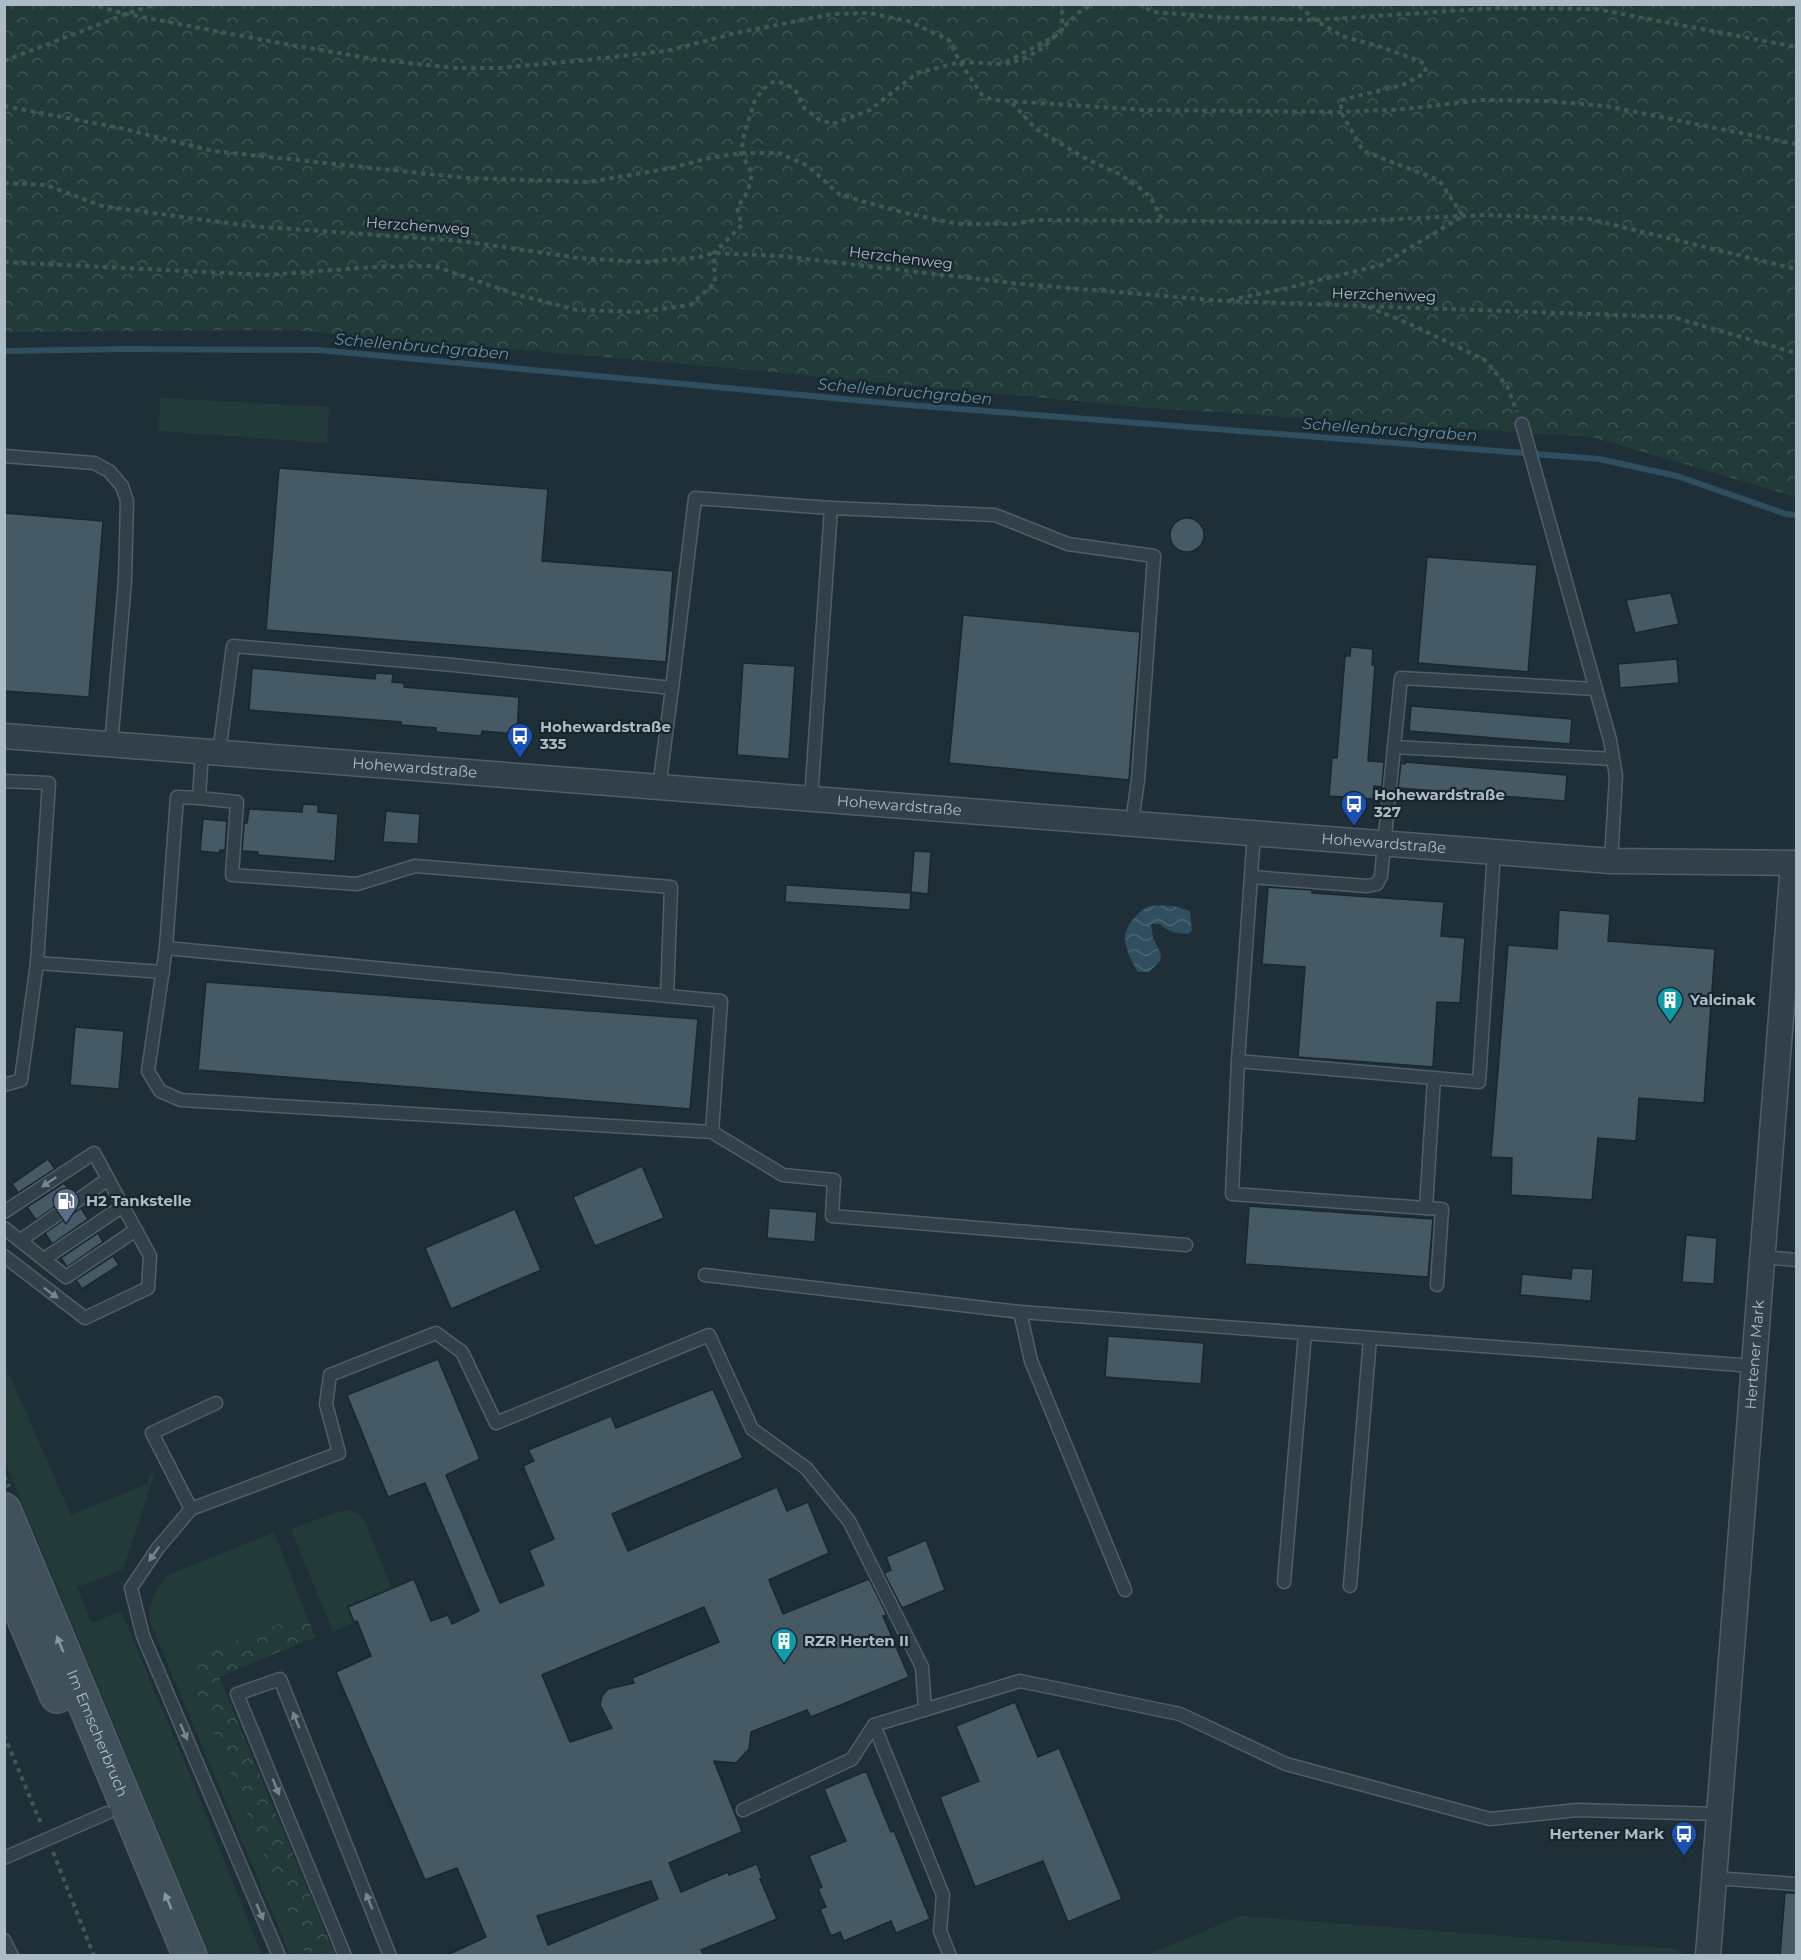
<svg xmlns="http://www.w3.org/2000/svg" width="1801" height="1960" viewBox="0 0 1801 1960" font-family="Montserrat,sans-serif">
<style>
.grass{fill:#223b38}
.forest{fill:url(#forest-crowns)}
.water{fill:url(#water-waves)}
.lines{fill:none;stroke-linecap:round;stroke-linejoin:round}
.stream{stroke:#2f4e5f;stroke-width:6}
.building{fill:#465a65;stroke:#1a272f;stroke-width:1.5;fill-rule:evenodd}
.lane-casing{stroke:#505e67;stroke-width:15}
.street-casing{stroke:#505e67;stroke-width:27}
.secondary-casing{stroke:#505e67;stroke-width:36}
.path{stroke:#405855;stroke-width:4;stroke-dasharray:4.5 4.5;stroke-linecap:butt}
.lane{stroke:#324149;stroke-width:12}
.street{stroke:#324149;stroke-width:24}
.secondary{stroke:#40515c;stroke-width:33}
.oneway{fill:#75858e}
.oneway2{fill:#8697a1}
.labels{text-anchor:middle;stroke-width:4.5;stroke-linejoin:round;paint-order:stroke}
.street-label{font-size:15px;fill:#acbcc6;stroke:#18252d}
.poi-label{font-size:15px;font-weight:bold;fill:#acbcc6;stroke:#18252d;text-anchor:start}
.water-label{font-size:16px;font-style:italic;fill:#6290a7;stroke:#18252d}
</style>
<defs>
<pattern id="forest-crowns" width="20" height="18" patternUnits="userSpaceOnUse" patternTransform="scale(1.5)"><rect width="20" height="18" fill="#223b38"/><path d="M2 6a3 3 0 1 1 6 0M12 15a3 3 0 1 1 6 0" fill="none" stroke="#3f5553"/></pattern>
<pattern id="water-waves" width="16" height="10" patternUnits="userSpaceOnUse" patternTransform="scale(1.5)"><rect width="16" height="10" fill="#2f4e5f"/><path d="M0 5q4-4 8 0t8 0" fill="none" stroke="#4a6674"/></pattern>
</defs>
<rect width="100%" height="100%" fill="#1f2f38"/>
<g class="grass">
<polygon points="160,398 329,407 327,443 159,431"/>
<polygon points="5,1365 71,1515 147,1484 150,1475 154,1475 123,1570 77,1587 91,1623 121,1611 194,1785 262,1955 210,1955 5,1462"/>
<polygon points="349,1510 361,1516 366,1524 392,1588 347,1606 354,1623 333,1632 291,1529 337,1512"/>
<path d="M 274,1532 L 306,1614 L 206,1652 C 193,1664 195,1673 195,1689 L 306,1955 L 290,1955 L 150,1622 L 149,1609 L 154,1594 L 166,1576 Z"/>
<polygon points="1240,1916 1676,1949 1685,1955 1147,1955"/>
</g>
<g class="forest">
<polygon points="4,5 1796,5 1796,497 1592,437 1137,407 742,369 292,330 5,332"/>
<path d="M 306,1614 L 315,1637 L 219,1677 L 335,1955 L 306,1955 L 195,1689 C 195,1673 193,1664 206,1652 Z"/>
</g>
<path class="water" d="M 1174,906 L 1190,911 L 1192,931 L 1188,934 C 1176,933 1168,932 1160,924 L 1151,924 L 1153,938 L 1161,954 L 1160,961 L 1149,972 L 1138,972 C 1127,953 1117,935 1135,917 C 1139,912 1144,908 1150,906 C 1158,905 1166,906 1174,906 Z"/>
<g class="lines">
<polyline class="stream" points="4,351 125,349 319,350 908,405 1599,459 1677,476 1786,514 1796,515"/>
</g>
<g class="building">
<polygon points="279,468 548,489 542,561 673,571 666,662 266,630"/>
<polygon points="4,513 103,521 89,697 4,691"/>
<circle cx="1187" cy="535" r="17"/>
<polygon points="1427,557 1537,565 1528,672 1418,663"/>
<polygon points="1671,593 1679,624 1635,633 1626,600"/>
<polygon points="963,615 1140,632 1129,780 949,763"/>
<polygon points="1351,647 1373,649 1372,665 1375,666 1368,761 1384,762 1382,787 1374,786 1373,799 1329,796 1332,758 1337,758 1345,656 1350,656"/>
<polygon points="1677,659 1679,683 1620,688 1618,664"/>
<polygon points="743,663 795,666 789,759 737,755"/>
<polygon points="252,668 375,679 376,673 393,674 392,682 404,683 404,687 519,697 517,734 482,731 481,736 436,732 436,728 401,725 401,722 249,710"/>
<polygon points="1411,706 1572,719 1570,744 1409,731"/>
<polygon points="1405,762 1567,775 1565,801 1398,788 1401,763 1405,764"/>
<polygon points="303,804 318,805 318,812 338,814 335,861 258,855 258,852 242,851 244,823 247,823 249,809 302,812"/>
<polygon points="386,811 420,814 418,844 383,842"/>
<polygon points="203,819 227,821 225,850 220,850 219,853 200,851"/>
<polygon points="914,851 931,852 928,894 911,892"/>
<polygon points="786,885 911,893 910,910 785,902"/>
<polygon points="1268,887 1312,890 1312,893 1444,902 1441,936 1465,938 1460,1003 1437,1002 1433,1067 1298,1057 1305,967 1262,964"/>
<polygon points="1559,910 1610,914 1608,941 1715,949 1704,1103 1639,1098 1636,1141 1598,1138 1592,1200 1511,1195 1512,1158 1491,1157 1508,945 1557,949"/>
<polygon points="206,982 698,1019 690,1109 198,1070"/>
<polygon points="75,1027 124,1031 119,1089 70,1085"/>
<polygon points="48,1159 55,1169 18,1193 12,1184"/>
<polygon points="642,1166 664,1218 595,1246 573,1197"/>
<polygon points="64,1183 72,1194 36,1220 27,1207"/>
<polygon points="1249,1206 1433,1219 1428,1277 1245,1264"/>
<polygon points="81,1208 88,1219 52,1244 45,1233"/>
<polygon points="769,1208 817,1212 815,1242 767,1238"/>
<polygon points="515,1209 541,1270 451,1309 425,1248"/>
<polygon points="98,1233 103,1242 67,1267 61,1258"/>
<polygon points="1686,1235 1717,1238 1714,1284 1682,1282"/>
<polygon points="113,1256 119,1265 82,1289 76,1280"/>
<polygon points="1572,1268 1593,1269 1591,1301 1520,1295 1522,1274 1571,1279"/>
<polygon points="1108,1336 1204,1343 1201,1384 1105,1377"/>
<path d="M 438,1359 L 480,1459 L 446,1475 L 500,1603 L 544,1585 L 529,1550 L 554,1539 L 523,1466 L 534,1461 L 528,1450 L 611,1416 L 616,1428 L 713,1389 L 743,1458 L 612,1514 L 628,1551 L 777,1487 L 787,1511 L 808,1502 L 829,1553 L 769,1580 L 783,1614 L 869,1579 L 887,1615 L 883,1616 L 909,1677 L 811,1717 L 807,1710 L 751,1732 L 749,1749 L 736,1763 L 714,1761 L 742,1832 L 669,1863 L 681,1892 L 728,1872 L 729,1875 L 757,1864 L 762,1878 L 760,1879 L 777,1919 L 701,1950 L 704,1956 L 445,1956 L 486,1937 L 457,1868 L 425,1880 L 336,1672 L 371,1656 L 357,1621 L 354,1622 L 348,1607 L 414,1579 L 431,1621 L 448,1615 L 452,1624 L 479,1611 L 425,1483 L 388,1497 L 347,1395 ZM 704,1607 L 719,1642 L 632,1678 L 634,1683 L 608,1689 L 602,1696 L 600,1705 L 612,1728 L 570,1742 L 542,1675 ZM 651,1881 L 658,1899 L 548,1945 L 537,1916 Z"/>
<polygon points="926,1540 945,1590 902,1608 884,1573 891,1570 886,1557"/>
<polygon points="1015,1702 1038,1757 1059,1748 1122,1899 1068,1922 1043,1861 975,1887 940,1797 979,1781 956,1726"/>
<polygon points="866,1771 891,1832 894,1831 930,1919 896,1933 891,1921 844,1941 840,1932 831,1936 820,1909 826,1907 818,1889 822,1887 809,1856 846,1841 824,1789"/>
<polygon points="1785,1893 1797,1893 1797,1956 1780,1956"/>
</g>
<g class="lines">
<g class="lane-casing">
<g id="lane">
<polyline points="1522,424 1610,740 1616,776 1611,861"/>
<polyline points="4,456 94,463 109,471 122,486 127,501 125,581 111,745"/>
<polyline points="831,508 995,515 1068,544 1154,556 1138,780 1132,823"/>
<polyline points="672,688 695,498 831,508 811,799"/>
<polyline points="1394,747 1401,678 1595,689"/>
<polyline points="202,752 199,798 177,797 166,948 148,1071 160,1091 181,1100 712,1132 783,1175 834,1180 832,1216 1186,1245"/>
<polyline points="219,753 233,646 453,665 672,688 659,788"/>
<polyline points="4,781 49,783 37,963 21,1080 4,1085"/>
<polyline points="199,798 237,802 232,875 357,884 415,866 671,887 667,996"/>
<polyline points="1251,877 1367,886 1377,884 1381,876 1394,747 1613,759"/>
<polyline points="166,948 721,1001 712,1132"/>
<polyline points="37,963 163,972"/>
<polyline points="1238,1061 1254,833"/>
<polyline points="1426,1208 1232,1194 1238,1061 1434,1078"/>
<polyline points="4,1212 94,1153 150,1256 148,1288 85,1318 4,1256"/>
<polyline points="4,1228 66,1277 136,1230"/>
<polyline points="21,1240 108,1179"/>
<polyline points="1763,1257 1796,1260"/>
<polyline points="44,1259 123,1206"/>
<polyline points="705,1275 1020,1312 1754,1366"/>
<polyline points="1437,1285 1442,1209 1426,1208 1434,1078 1479,1082 1494,852"/>
<polyline points="1020,1312 1031,1361 1125,1590"/>
<polyline points="191,1509 152,1433 216,1403"/>
<polyline points="1284,1582 1305,1333"/>
<polyline points="1350,1586 1370,1338"/>
<polyline points="743,1810 852,1759 874,1725"/>
<polyline points="4,1858 107,1813"/>
<polyline points="1714,1878 1796,1884"/>
<polyline points="4,1940 12,1956"/>
<polyline points="279,1956 143,1636 131,1588 158,1548 191,1509 339,1453 326,1404 330,1375 436,1333 462,1352 496,1423 709,1335 752,1429 806,1468 849,1521 922,1667 925,1710"/>
<polyline points="345,1956 237,1694 280,1679 390,1956"/>
<polyline points="950,1956 940,1931 943,1895 874,1725 1020,1681 1180,1714 1286,1764 1490,1819 1577,1810 1719,1814"/>
</g>
</g>
<g class="street-casing">
<g id="street">
<path id="s1" d="M 4,736 L 1611,861 L 1796,863"/>
<path id="s2" d="M 1708,1956 L 1793,863"/>
</g>
</g>
<g class="secondary-casing">
<g id="secondary">
<path id="s3" d="M 4,1510 L 190,1956"/>
<polyline points="4,1571 57,1696"/>
</g>
</g>
<g class="path">
<polyline points="90,4 126,14 279,43 380,60 456,68 499,68 586,60 666,51 736,33 833,14 869,13 908,21 949,40 960,62 981,94 992,100 1145,110 1341,112 1406,109 1481,100 1546,101 1606,106 1796,144"/>
<polyline points="1138,4 1154,12 1216,17 1315,20 1497,8 1596,9 1796,47"/>
<polyline points="4,61 126,14 157,4"/>
<path d="M 1006,62 L 1061,33 C 1064,23 1060,15 1064,4"/>
<polyline points="1012,103 1036,129 1085,158 1121,175 1150,196 1163,221"/>
<polyline points="4,106 120,128 213,151 466,178 589,182 672,168 705,159 741,153 779,153 808,166 840,195 905,213 958,224 1014,224 1035,220 1333,222 1485,215 1589,219 1796,269"/>
<polyline points="4,183 46,185 102,206 249,226 462,241 579,258 644,262 700,257 714,253 781,256 1021,284 1224,301 1673,317 1796,353"/>
<polyline points="4,262 267,275 373,267 434,266 518,295 577,310 639,312 690,305 715,283 714,253 742,225 737,208 748,191 752,173 741,153 744,134 755,100 763,89 773,82 785,83 796,91 805,109 820,120 833,124 870,110 917,73 960,62 1001,64 1011,63 1029,56 1043,48 1078,13 1093,4"/>
<polyline points="1230,300 1283,289 1381,265 1463,216 1439,180 1363,151 1341,112 1341,100 1403,85 1425,73 1426,66 1420,61 1378,46 1342,36 1315,20 1297,4"/>
<polyline points="1368,307 1412,325 1485,360 1507,386 1517,412"/>
<polyline points="4,1476 9,1487"/>
<polyline points="4,1735 42,1826"/>
<polyline points="53,1852 94,1956"/>
</g>
<use href="#lane" class="lane"/>
<use href="#street" class="street"/>
<use href="#secondary" class="secondary"/>
</g>
<defs><path id="oneway-solid" d="M-6-.8H1V-3.2L6.5 0L1 3.2V.8H-6Z" transform="scale(1.5)"/></defs>
<g class="oneway">
<use href="#oneway-solid" transform="translate(49 1182) rotate(146)"/>
<use href="#oneway-solid" transform="translate(51 1293) rotate(37)"/>
<use href="#oneway-solid" transform="translate(154 1554) rotate(125)"/>
<use href="#oneway-solid" transform="translate(296 1720) rotate(-112)"/>
<use href="#oneway-solid" transform="translate(184 1732) rotate(67)"/>
<use href="#oneway-solid" transform="translate(276 1787) rotate(68)"/>
<use href="#oneway-solid" transform="translate(369 1901) rotate(-112)"/>
<use href="#oneway-solid" transform="translate(260 1912) rotate(67)"/>
</g>
<g class="oneway2">
<use href="#oneway-solid" transform="translate(60 1644) rotate(-113)"/>
<use href="#oneway-solid" transform="translate(168 1901) rotate(-113)"/>
</g>
<defs>
<g id="bus-pin" transform="scale(1.35)"><path d="M0 17L-7.5 6A9.5 9.5 0 1 1 7.5 6Z" fill="#1a4fb4" stroke="#18252d"/><path d="M-5-6H5V4H4V6H2V4H-2V6H-4V4H-5ZM-3.5-4V0h7V-4ZM-3.5 1.2v1.5H-2V1.2ZM2 1.2v1.5H3.5V1.2Z" fill="#fff"/></g>
<g id="building-pin" transform="scale(1.35)"><path d="M0 17L-7.5 6A9.5 9.5 0 1 1 7.5 6Z" fill="#0f9aa8" stroke="#18252d"/><path d="M-4-6H4V6H1V3H-1V6H-4ZM-2.5-4.3h1.7v1.8h-1.7ZM.8-4.3h1.7v1.8H.8ZM-2.5-1h1.7V.8h-1.7ZM.8-1h1.7V.8H.8Z" fill="#fff"/></g>
<g id="fuel-pin" transform="scale(1.35)"><path d="M0 17L-7.5 6A9.5 9.5 0 1 1 7.5 6Z" fill="#5c6f8a" stroke="#18252d"/><path d="M-5.5-6h7V0h2V4h1.3V-2.5L3-4.5l.8-.8L6-3V5H2.5V1h-1V6h-7ZM-4.2-4.7v3.2H.2V-4.7Z" fill="#fff"/></g>
</defs>
<g fill-rule="evenodd">
<use href="#bus-pin" x="520" y="736"/>
<use href="#bus-pin" x="1354" y="804"/>
<use href="#building-pin" x="1670" y="1000"/>
<use href="#fuel-pin" x="66" y="1201"/>
<use href="#building-pin" x="784" y="1641"/>
<use href="#bus-pin" x="1684" y="1834"/>
</g>
<g class="labels">
<g class="street-label">
<text transform="translate(418 226) rotate(4)" y="5">Herzchenweg</text>
<text transform="translate(901 258) rotate(7)" y="5">Herzchenweg</text>
<text transform="translate(1384 295) rotate(2)" y="5">Herzchenweg</text>
<text dy="5" stroke="none"><textPath href="#s1" startOffset="412">Hohewardstraße</textPath></text>
<text dy="5" stroke="none"><textPath href="#s1" startOffset="898">Hohewardstraße</textPath></text>
<text dy="5" stroke="none"><textPath href="#s1" startOffset="1384">Hohewardstraße</textPath></text>
<text dy="5" stroke="none"><textPath href="#s2" startOffset="603">Hertener Mark</textPath></text>
<text dy="5" stroke="none"><textPath href="#s3" startOffset="242">Im Emscherbruch</textPath></text>
</g>
<g class="poi-label">
<text x="540" y="732">Hohewardstraße<tspan x="540" dy="17">335</tspan></text>
<text x="1374" y="800">Hohewardstraße<tspan x="1374" dy="17">327</tspan></text>
<text x="1690" y="1005">Yalcinak</text>
<text x="86" y="1206">H2 Tankstelle</text>
<text x="804" y="1646">RZR Herten II</text>
<text x="1664" y="1839" text-anchor="end">Hertener Mark</text>
</g>
<g class="water-label">
<text transform="translate(422 346) rotate(5)" y="6">Schellenbruchgraben</text>
<text transform="translate(905 391) rotate(5)" y="6">Schellenbruchgraben</text>
<text transform="translate(1390 429) rotate(4)" y="6">Schellenbruchgraben</text>
</g>
</g>
<rect width="1801" height="1960" fill="none" stroke="#acbcc6" stroke-width="12"/>
</svg>
